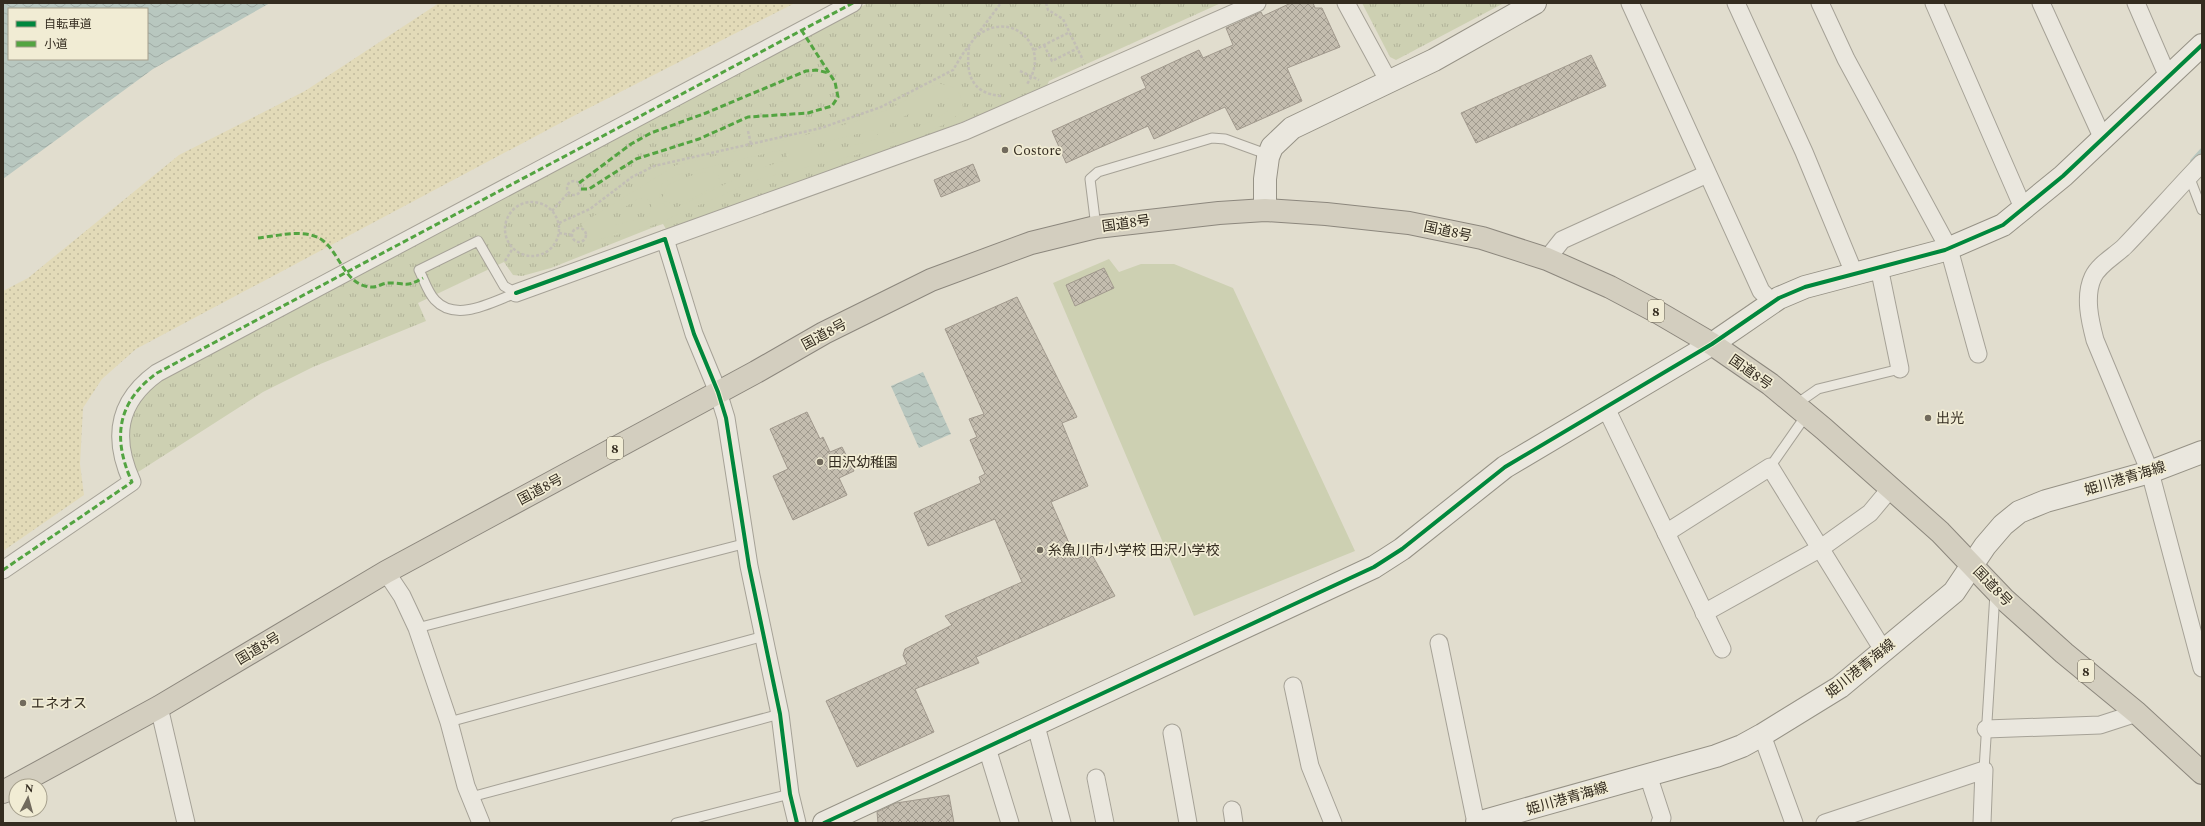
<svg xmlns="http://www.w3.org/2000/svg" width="2205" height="826" viewBox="0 0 2205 826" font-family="Spectral,'Noto Sans JP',serif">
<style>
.sand{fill:url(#sand-dots)}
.park{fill:url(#park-tufts)}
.pitch{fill:#cdd0b2;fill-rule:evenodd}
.water{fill:url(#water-waves);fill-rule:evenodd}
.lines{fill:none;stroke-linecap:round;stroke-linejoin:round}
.stream{stroke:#b8c7bf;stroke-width:5.5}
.building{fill:url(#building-cross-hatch);stroke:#a1998d}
.lane-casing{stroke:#a6a297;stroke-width:11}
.street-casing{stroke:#a6a297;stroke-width:19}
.secondary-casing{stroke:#969286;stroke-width:24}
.highway-casing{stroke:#8c877d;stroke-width:24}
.path{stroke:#c2beb5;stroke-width:2.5;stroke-dasharray:3 2;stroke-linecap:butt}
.lane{stroke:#eae7de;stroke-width:9}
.street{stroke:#eae7de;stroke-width:17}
.secondary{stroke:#eae7de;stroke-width:22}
.highway{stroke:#d3cebf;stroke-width:22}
.quiet{stroke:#53a441;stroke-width:3;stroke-dasharray:6 3;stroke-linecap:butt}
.cycleway-casing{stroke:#f1ecd4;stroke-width:6}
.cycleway{stroke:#00873e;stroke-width:4}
.poi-dot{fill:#716a5d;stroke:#f1ecd4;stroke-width:1.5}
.labels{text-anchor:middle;stroke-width:3.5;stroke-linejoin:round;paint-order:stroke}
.shield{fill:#f1ecd4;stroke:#6d6656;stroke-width:1}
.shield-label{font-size:13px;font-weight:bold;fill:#342c20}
.poi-label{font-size:14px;fill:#342c20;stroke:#f1ecd4;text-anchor:start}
.street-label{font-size:14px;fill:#342c20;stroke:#f1ecd4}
</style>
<defs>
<pattern id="sand-dots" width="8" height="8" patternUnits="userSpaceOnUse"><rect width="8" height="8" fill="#e2dab8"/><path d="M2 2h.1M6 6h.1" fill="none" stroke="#c2bb9e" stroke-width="1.8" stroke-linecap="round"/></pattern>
<pattern id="park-tufts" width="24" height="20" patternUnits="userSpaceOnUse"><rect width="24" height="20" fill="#cdd0b2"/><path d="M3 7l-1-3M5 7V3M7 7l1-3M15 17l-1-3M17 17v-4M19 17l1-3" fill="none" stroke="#b1b399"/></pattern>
<pattern id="water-waves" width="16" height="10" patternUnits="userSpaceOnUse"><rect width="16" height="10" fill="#b8c7bf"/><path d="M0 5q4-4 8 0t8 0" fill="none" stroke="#9faba4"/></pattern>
<pattern id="building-cross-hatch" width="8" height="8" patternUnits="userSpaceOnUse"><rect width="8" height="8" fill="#c4bdaf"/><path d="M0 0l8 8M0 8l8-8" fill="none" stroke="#a09a8e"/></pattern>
</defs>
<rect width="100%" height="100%" fill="#e1ddce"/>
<polygon class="sand" points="439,3 795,3 581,112 136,349 102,379 83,408 80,464 84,495 3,551 3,291 28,278 179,155 305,91"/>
<g class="park">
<polygon points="868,3 1221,3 1049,81 1046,88 910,143 666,229 663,224 654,227 551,268 522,276 513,275 504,262 418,303 426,321 313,367 263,392 135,474 125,437 135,405 154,382"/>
<polygon points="1362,3 1504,3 1396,60 1390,57"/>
</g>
<g class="pitch">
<path d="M 935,84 C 954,83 963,92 963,110 L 949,122 L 908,142 L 759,179 L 649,227 L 592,241 L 581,224 L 676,165 L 822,131 L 857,121 L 889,109 ZM 945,96 L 951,101 L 951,108 C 943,117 901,138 890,132 L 889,129 L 891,123 ZM 873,130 L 878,133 L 878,137 L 874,140 L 816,155 L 812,153 L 811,147 L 813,145 ZM 781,150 L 787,152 L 787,160 L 752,171 L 678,207 L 667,207 L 662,203 L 664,201 C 681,208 701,193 717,186 L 720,183 L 718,174 C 711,167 676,180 668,185 L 662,198 L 659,197 L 662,184 L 677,175 ZM 640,198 L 649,200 L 652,204 L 649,216 L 615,225 L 610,223 L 610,217 L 613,214 Z"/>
<polygon points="1109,259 1119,272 1141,264 1174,264 1233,288 1355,551 1194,616 1053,283"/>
</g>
<g class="water">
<path d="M 3,3 L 270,3 L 153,69 L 3,179 ZM 9,9 L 147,9 L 147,59 L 9,59 Z"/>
<polygon points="923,372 951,434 919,448 891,386"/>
</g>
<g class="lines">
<polyline class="stream" points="2193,161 2202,151"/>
</g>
<g class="building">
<polygon points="1291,3 1313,3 1315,8 1322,8 1340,47 1287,68 1302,101 1237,130 1225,107 1154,139 1148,126 1066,163 1052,131 1146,88 1141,77 1199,50 1203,58 1233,45 1226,28 1261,12 1263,16"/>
<polygon points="1591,55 1606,86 1476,143 1461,113"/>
<polygon points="973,164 980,181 941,197 934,180"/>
<polygon points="1104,268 1114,288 1075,306 1066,285"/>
<polygon points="1017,297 1077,417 1062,423 1088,486 1051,502 1076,559 1091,553 1115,596 976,657 979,663 915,689 934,732 857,767 826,701 907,664 903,655 905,649 952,625 945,616 1022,582 995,519 928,546 914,513 981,483 979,477 985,474 970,440 977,437 969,419 984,414 945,329"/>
<polygon points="807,412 820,439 823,437 830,452 842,447 854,471 839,478 847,495 793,520 773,476 788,469 770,429"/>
<polygon points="949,795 954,823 878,823 877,812 896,803"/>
</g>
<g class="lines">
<g class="lane-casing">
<g id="lane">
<polyline points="2189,176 2202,210"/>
<polyline points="1096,227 1090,179 1098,172 1212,138 1225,139 1269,155"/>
<path d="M 478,241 L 504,286 L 516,293 C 492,302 456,323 435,300 C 428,293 424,280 419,270 Z"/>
<polyline points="1795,405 1818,389 1900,369"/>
<polyline points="1770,467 1807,414"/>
<polyline points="417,628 747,543"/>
<polyline points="449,722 764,636"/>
<polyline points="1984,770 1995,593"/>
<polyline points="471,797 780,714"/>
<polyline points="676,823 790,794"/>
</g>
</g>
<g class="street-casing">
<g id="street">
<polyline points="1346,3 1389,82"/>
<polyline points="1630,3 1761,291 1772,302"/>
<polyline points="1736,3 1804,152 1854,273"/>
<polyline points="1820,3 1846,59 1949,249 1978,354"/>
<polyline points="1934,3 2024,210"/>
<polyline points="2041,3 2103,139"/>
<polyline points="2136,3 2168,77"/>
<path d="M 2202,163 C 2176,190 2151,219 2125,246 C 2115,256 2099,264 2093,277 C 2084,296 2090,321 2095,340 L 2150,472 L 2202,668"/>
<polyline points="665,239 965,131 1257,3"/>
<polyline points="1547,259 1562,240 1707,174"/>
<polyline points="1879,267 1900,369"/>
<polyline points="516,293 665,239 694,334 718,392 726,418 749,566 780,714 790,794 797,823"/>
<polyline points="1605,406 1722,649"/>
<polyline points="1666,533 1770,467 1883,650"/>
<path d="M 3,570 L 132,482 C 112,438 117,402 157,373 L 853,3"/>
<polyline points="386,572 402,596 417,628 449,722 466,786 481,823"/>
<polyline points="1704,613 1821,548 1870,513 1890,489"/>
<polyline points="1439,643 1476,823"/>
<polyline points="1293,686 1310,766 1333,823"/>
<polyline points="159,707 186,823"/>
<polyline points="1036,726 1062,823"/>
<polyline points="1986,729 2100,725 2137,713"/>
<polyline points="1172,733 1188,823"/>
<polyline points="1762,735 1794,823"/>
<polyline points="987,748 1010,823"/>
<polyline points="1648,775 1662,818 1660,823"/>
<polyline points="1096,778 1105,823"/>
<polyline points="1232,810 1234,823"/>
<polyline points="1825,823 1984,770 1982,823"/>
</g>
</g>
<g class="secondary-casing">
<g id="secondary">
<polyline points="1265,210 1265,179 1268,157 1272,147 1292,128 1434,60 1535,3"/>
<polyline points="824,823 1374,567 1402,549 1505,467 1712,344 1779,298 1805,287 1945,250 2003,225 2063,176 2202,45"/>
<polyline points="1477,823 1716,756 1742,746 1762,735 1840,687 1954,592 1985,546 2003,525 2019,512 2046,501 2150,472 2202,452"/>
</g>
</g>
<g class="highway-casing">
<polyline id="highway" points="3,792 159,707 386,572 756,372 824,333 931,280 1031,243 1096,227 1219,213 1265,210 1326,214 1409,223 1482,238 1547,259 1610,287 1659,313 1712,344 1770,384 1824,429 1940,532 2005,600 2064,653 2137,713 2202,773"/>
</g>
<g class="path">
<polyline points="1046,3 1048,10 1063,19 1083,60"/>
<path d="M 978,35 C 1013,9 1052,48 1027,84"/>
<polyline points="1044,45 1052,61 1078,48"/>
<path d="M 969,47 C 966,73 970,93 1001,96"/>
<polyline points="1034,50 1070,32"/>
<polyline points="1020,71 1039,80"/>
<polyline points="748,131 751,144"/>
<circle cx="574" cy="188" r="7"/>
<circle cx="532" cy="229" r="27"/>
<polyline points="552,211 568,193"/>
<polyline points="559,223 590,209 632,177 654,166 821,128 881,107 953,70 962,55 1001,3"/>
<circle cx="579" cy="235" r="7"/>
<polyline points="559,233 572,235"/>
<polyline points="505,261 513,248"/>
</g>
<use href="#lane" class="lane"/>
<use href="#street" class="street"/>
<use href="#secondary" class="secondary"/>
<use href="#highway" class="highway"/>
<g class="quiet">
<polyline points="579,183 631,144 651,133 706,113 806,71 816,70 829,73"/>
<polyline points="581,189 589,189 636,159 699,139 748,117 808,113 832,106 838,97 835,82 802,31"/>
<path d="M 258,238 C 277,236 301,229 319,238 C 340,249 343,287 373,287 C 378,287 383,283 388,283 C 407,282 403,289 423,278"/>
<path d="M 3,570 L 132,482 C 112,438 117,402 157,373 L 853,3"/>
</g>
<g class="cycleway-casing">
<g id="cycleway">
<polyline points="516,293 665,239 694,334 718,392 726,418 749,566 780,714 790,794 797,823"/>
<polyline points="824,823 1374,567 1402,549 1505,467 1712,344 1779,298 1805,287 1945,250 2003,225 2063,176 2202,45"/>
</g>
</g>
<use href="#cycleway" class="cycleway"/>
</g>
<g class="poi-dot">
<circle cx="1005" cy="150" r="4"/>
<circle cx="1928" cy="418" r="4"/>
<circle cx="820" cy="462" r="4"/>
<circle cx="1040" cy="550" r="4"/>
<circle cx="23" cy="703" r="4"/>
</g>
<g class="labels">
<g class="shield">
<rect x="1648" y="300" width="16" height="22" rx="3"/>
<rect x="607" y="437" width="16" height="22" rx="3"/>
<rect x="2078" y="660" width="16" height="22" rx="3"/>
</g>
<g class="shield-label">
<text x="1656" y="316">8</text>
<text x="615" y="453">8</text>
<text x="2086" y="676">8</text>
</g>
<g class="poi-label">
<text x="1013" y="155">Costore</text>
<text x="1936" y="423">出光</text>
<text x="828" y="467">田沢幼稚園</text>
<text x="1048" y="555">糸魚川市小学校 田沢小学校</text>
<text x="31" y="708">エネオス</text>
</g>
<g class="street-label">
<text transform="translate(1126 223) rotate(-8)" y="5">国道8号</text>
<text transform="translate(1448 231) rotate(12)" y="5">国道8号</text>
<text transform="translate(824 334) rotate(-28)" y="5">国道8号</text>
<text transform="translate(1751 372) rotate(35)" y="5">国道8号</text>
<text transform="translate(2125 478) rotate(-17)" y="5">姫川港青海線</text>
<text transform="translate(540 489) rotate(-28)" y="5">国道8号</text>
<text transform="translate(1993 586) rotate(46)" y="5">国道8号</text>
<text transform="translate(258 648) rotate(-31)" y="5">国道8号</text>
<text transform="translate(1860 668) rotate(-39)" y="5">姫川港青海線</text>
<text transform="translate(1567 798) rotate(-16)" y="5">姫川港青海線</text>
</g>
</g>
<rect width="2205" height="826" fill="none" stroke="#342c20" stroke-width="8"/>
<rect x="8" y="8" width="140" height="52" fill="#f1ecd4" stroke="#a59f8c"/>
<rect x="16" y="21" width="20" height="6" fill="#00873e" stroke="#a59f8c"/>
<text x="44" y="28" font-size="12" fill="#342c20">自転車道</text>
<rect x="16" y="41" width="20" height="6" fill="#53a441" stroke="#a59f8c"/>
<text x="44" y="48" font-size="12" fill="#342c20">小道</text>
<g transform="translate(28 798) rotate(6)"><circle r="19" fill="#f1ecd4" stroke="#a59f8c"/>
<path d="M0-3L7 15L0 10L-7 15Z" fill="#716a5d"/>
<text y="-6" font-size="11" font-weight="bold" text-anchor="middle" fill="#342c20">N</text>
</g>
</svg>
